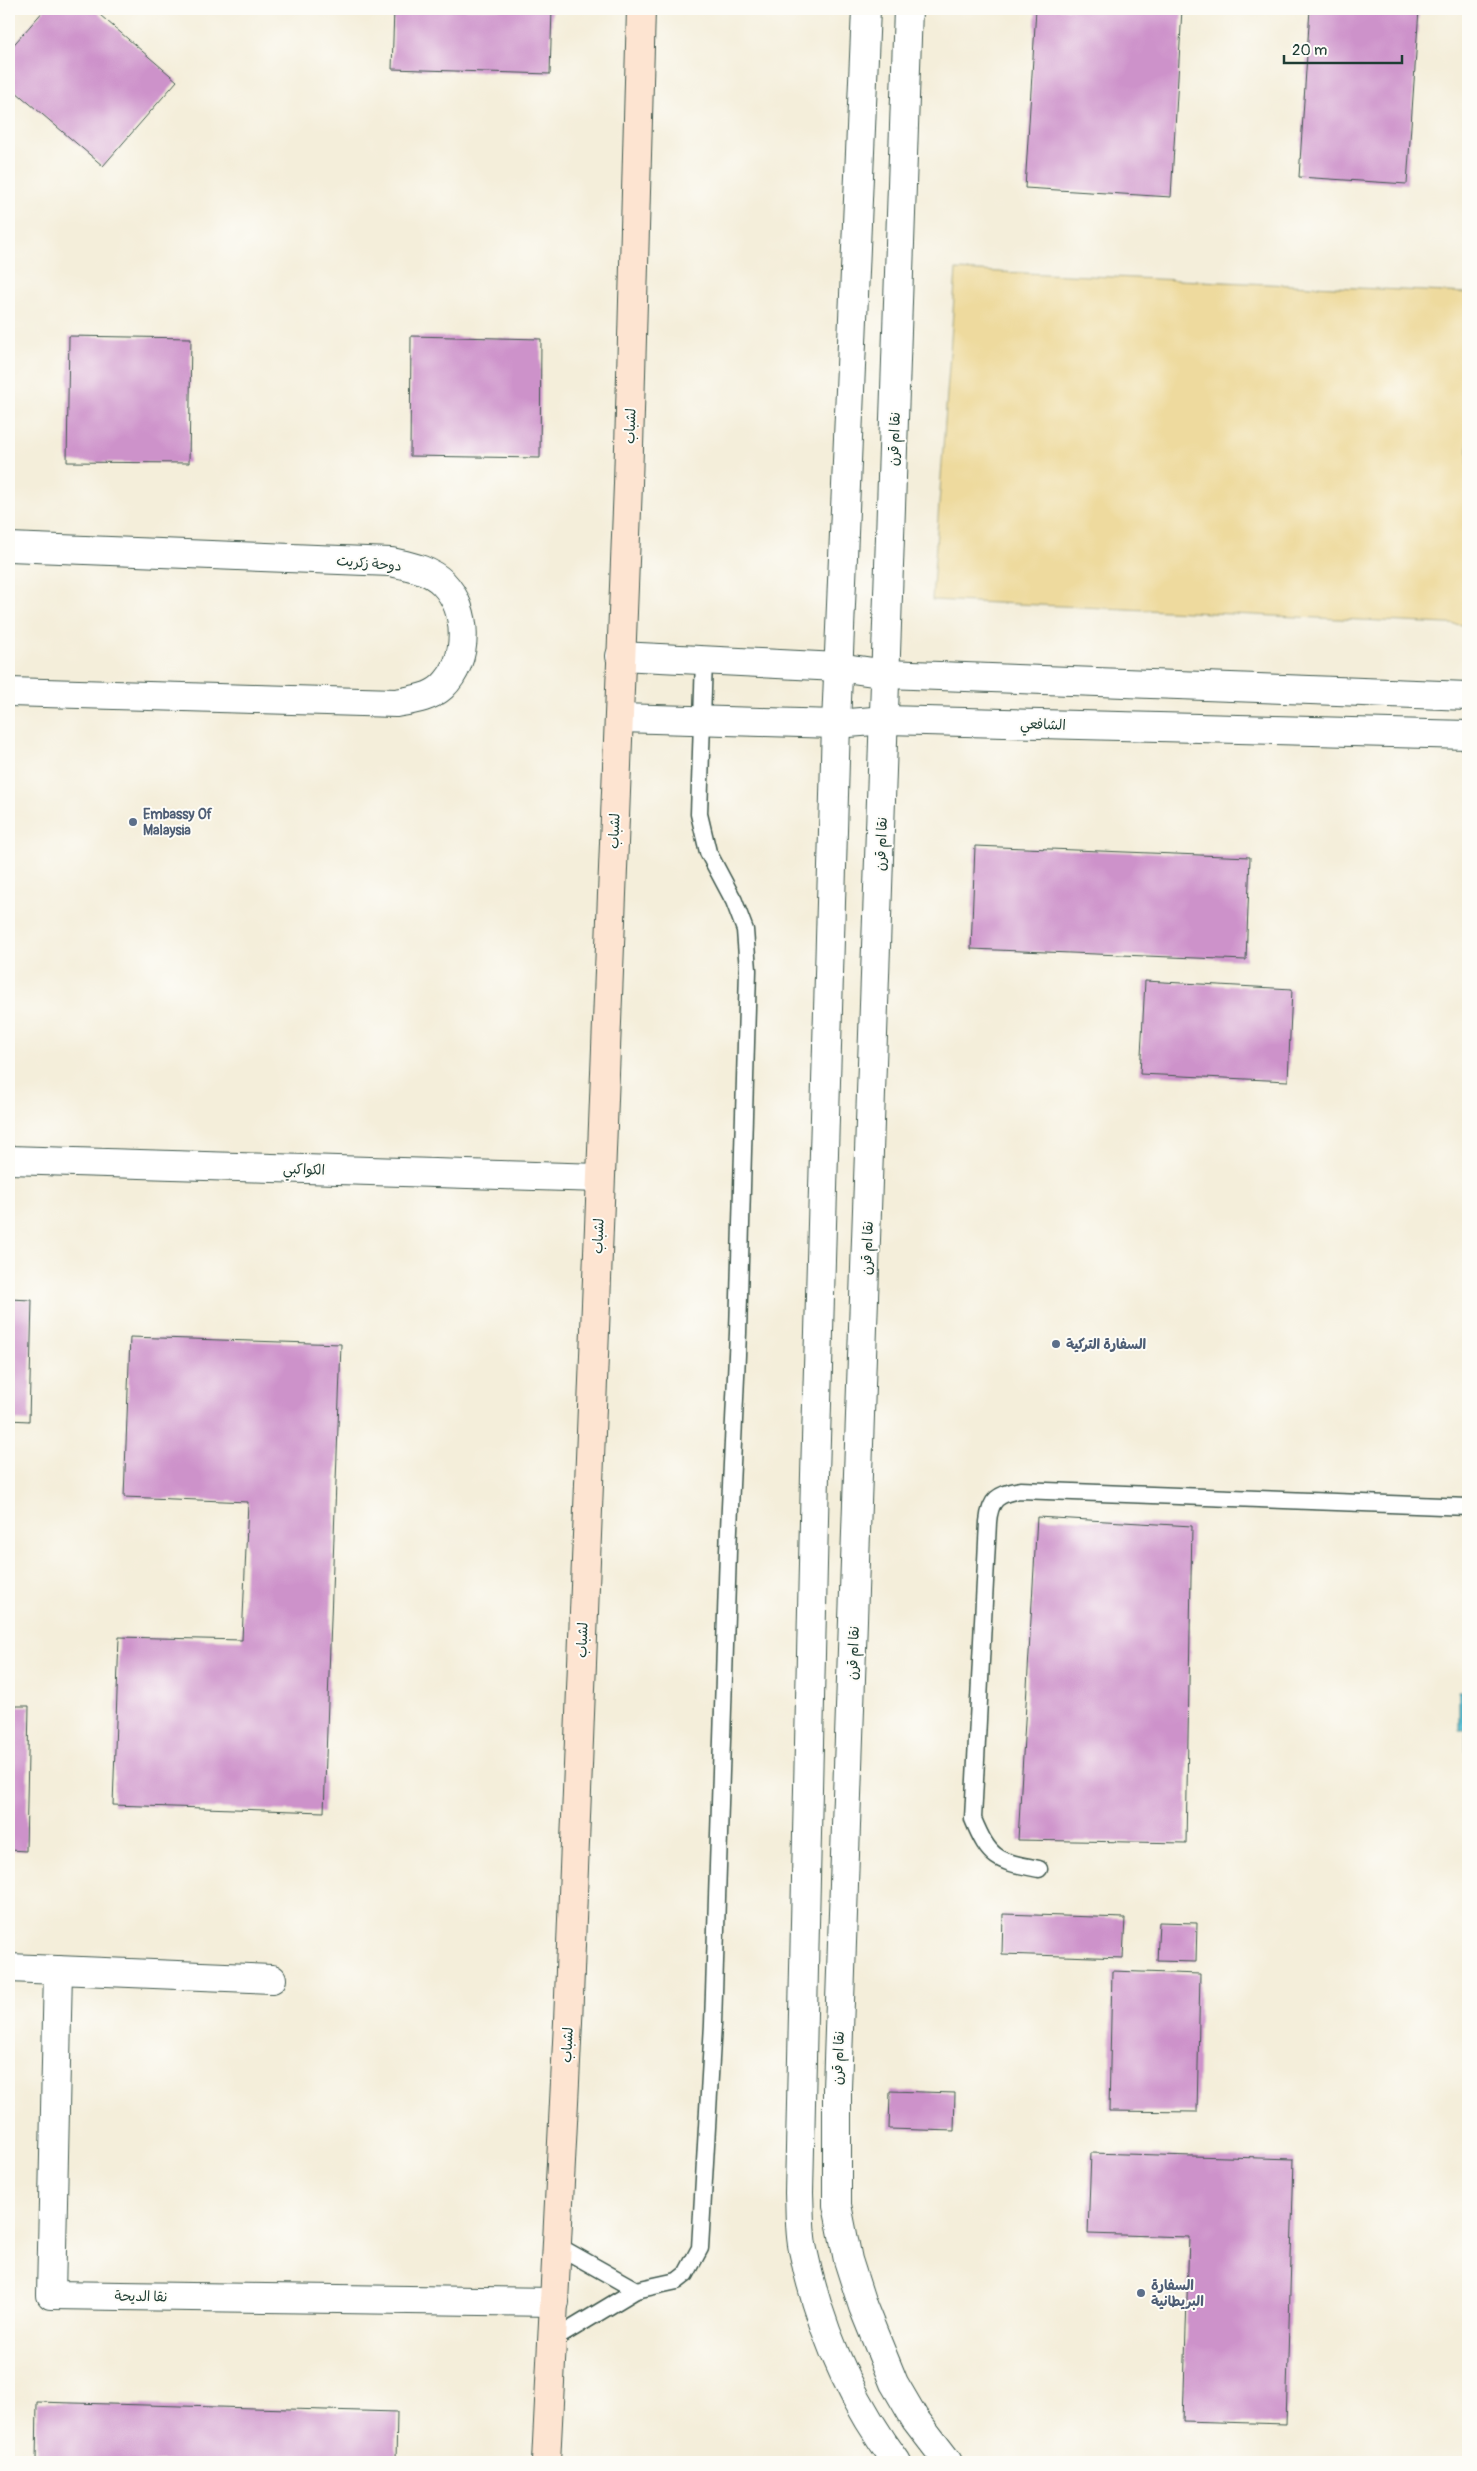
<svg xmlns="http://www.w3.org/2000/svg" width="1477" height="2471" viewBox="0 0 1477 2471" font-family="Pangolin,'Playpen Sans Arabic',sans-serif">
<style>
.sand{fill:#eeda9e;stroke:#868c69}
.water{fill:#53bcd0;stroke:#397c82}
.building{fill:#cd92ca}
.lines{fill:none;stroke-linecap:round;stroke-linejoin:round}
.lane-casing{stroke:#3f584d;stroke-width:19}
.street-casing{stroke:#3f584d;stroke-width:30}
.secondary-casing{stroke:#3f584d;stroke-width:30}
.lane{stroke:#fff;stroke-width:16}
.street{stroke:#fff;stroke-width:28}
.secondary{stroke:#fde4d1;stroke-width:28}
.service-dot{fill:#5c6f8a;stroke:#fdfcf7;stroke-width:2}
.labels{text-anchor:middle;stroke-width:4;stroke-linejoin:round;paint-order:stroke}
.street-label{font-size:14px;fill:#1f3d34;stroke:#fdfcf7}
.service-label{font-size:14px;font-weight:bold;fill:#4e5e75;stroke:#fdfcf7;text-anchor:start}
</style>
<rect width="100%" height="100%" fill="#fdfcf7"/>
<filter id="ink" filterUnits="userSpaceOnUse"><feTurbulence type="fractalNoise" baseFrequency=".02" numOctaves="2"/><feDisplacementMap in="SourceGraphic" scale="10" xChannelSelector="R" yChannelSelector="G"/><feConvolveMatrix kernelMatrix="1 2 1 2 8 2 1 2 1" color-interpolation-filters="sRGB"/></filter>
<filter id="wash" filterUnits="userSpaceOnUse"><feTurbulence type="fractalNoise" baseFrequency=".0096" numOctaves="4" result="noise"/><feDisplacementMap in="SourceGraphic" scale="20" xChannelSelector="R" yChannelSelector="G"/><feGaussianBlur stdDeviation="1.12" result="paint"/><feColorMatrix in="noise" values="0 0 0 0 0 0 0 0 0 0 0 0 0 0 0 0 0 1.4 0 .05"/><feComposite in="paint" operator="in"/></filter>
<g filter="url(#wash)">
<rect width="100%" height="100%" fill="#f4eeda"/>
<polygon class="sand" points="956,270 1468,293 1468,625 932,600"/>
<polygon class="water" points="1468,1650 1468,1783 1465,1783 1466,1730 1459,1730 1459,1691 1468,1691"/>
<g id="blocks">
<g class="building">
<polygon points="45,9 93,9 177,81 103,166 9,86 9,50"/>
<polygon points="394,9 552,9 550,74 392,69"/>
<polygon points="1036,9 1182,9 1171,197 1025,188"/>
<polygon points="1310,9 1419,9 1407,184 1299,177"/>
<polygon points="69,336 191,338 189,463 67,462"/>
<polygon points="411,336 541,339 540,458 410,456"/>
<polygon points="975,846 1250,857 1246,960 971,949"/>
<polygon points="1145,981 1292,989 1288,1081 1140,1074"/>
<polygon points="9,1299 32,1300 29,1421 9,1420"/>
<polygon points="130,1337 341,1344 324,1812 113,1805 119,1637 242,1640 248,1502 124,1497"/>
<polygon points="1037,1517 1192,1526 1186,1843 1018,1840"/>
<polygon points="9,1706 29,1706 26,1851 9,1850"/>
<polygon points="1003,1914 1125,1918 1123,1958 1002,1954"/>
<polygon points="1159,1922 1197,1923 1196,1962 1157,1961"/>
<polygon points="1112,1971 1200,1974 1197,2112 1109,2111"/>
<polygon points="890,2091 955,2093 954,2131 889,2129"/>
<polygon points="1091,2153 1294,2159 1286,2424 1183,2421 1189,2237 1088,2234"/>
<polygon points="37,2402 397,2412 396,2462 36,2462"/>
</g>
</g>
</g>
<g filter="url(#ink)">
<use href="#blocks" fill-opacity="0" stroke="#3f584d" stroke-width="1"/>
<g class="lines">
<g class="lane-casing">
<g id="lane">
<path d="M 1039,1869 C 997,1861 990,1860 973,1819 L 988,1522 C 990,1499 998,1494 1020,1490 L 1468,1507"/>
<polyline points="558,2246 636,2290"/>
<polyline points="553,2340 636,2290 677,2281 686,2274 700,2248 713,2024 728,1551 738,1333 748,970 745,930 734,901 708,852 699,814 704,659"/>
</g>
</g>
<g class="street-casing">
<g id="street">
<path d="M 866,9 L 836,724 L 815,1475 L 799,2193 C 800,2212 799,2232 803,2250 C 819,2327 850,2399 897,2462"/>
<polyline points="908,9 837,2089 837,2205 848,2260 863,2307 894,2383 915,2419 948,2462"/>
<path d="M 9,547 L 391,562 C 409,566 429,569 443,583 C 469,610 470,660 442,687 C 430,698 412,700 396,703 L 9,692"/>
<polyline points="620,656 838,667 887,674 1468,696"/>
<polyline points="619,718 836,724 886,720 1468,735"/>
<polyline points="9,1160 600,1178"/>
<polyline points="9,1968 272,1979"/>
<polyline points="58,1970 51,2295 555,2302"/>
</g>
</g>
<g class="secondary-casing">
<polyline id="secondary" points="546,2462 568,2022 628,484 641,9"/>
</g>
<use href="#lane" class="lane"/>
<use href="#street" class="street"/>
<use href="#secondary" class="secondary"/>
</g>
</g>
<g class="service-dot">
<circle cx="133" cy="822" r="5"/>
<circle cx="1056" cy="1344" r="5"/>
<circle cx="1141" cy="2293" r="5"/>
</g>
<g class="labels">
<g class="street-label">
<text transform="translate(630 426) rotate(-88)" y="5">لشباب</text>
<text transform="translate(894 439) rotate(-88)" y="5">نقا ام قرن</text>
<text transform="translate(369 563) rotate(5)" y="5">دوحة زكريت</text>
<text transform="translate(1043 724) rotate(2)" y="5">الشافعي</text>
<text transform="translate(614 831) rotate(-88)" y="5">لشباب</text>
<text transform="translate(881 844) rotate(-88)" y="5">نقا ام قرن</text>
<text transform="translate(304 1169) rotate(2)" y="5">الكواكبي</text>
<text transform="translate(598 1236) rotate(-88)" y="5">لشباب</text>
<text transform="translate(867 1248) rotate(-88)" y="5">نقا ام قرن</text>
<text transform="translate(582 1640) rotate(-88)" y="5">لشباب</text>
<text transform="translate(853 1653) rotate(-88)" y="5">نقا ام قرن</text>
<text transform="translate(567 2045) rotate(-87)" y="5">لشباب</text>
<text transform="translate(838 2058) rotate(-88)" y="5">نقا ام قرن</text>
<text transform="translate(141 2296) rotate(1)" y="5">نقا الديحة</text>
</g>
<g class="service-label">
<text x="143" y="819">Embassy Of<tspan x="143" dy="16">Malaysia</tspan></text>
<text x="1066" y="1349">السفارة التركية</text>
<text x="1151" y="2290">السفارة<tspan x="1151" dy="16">البريطانية</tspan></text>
</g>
</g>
<rect width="1477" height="2471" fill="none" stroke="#fdfcf7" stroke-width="30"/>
<path d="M1284 55v8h118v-8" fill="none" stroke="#1f3d34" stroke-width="2.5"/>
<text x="1292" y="55" font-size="15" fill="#1f3d34" stroke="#fdfcf7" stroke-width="4" paint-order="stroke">20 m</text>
</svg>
